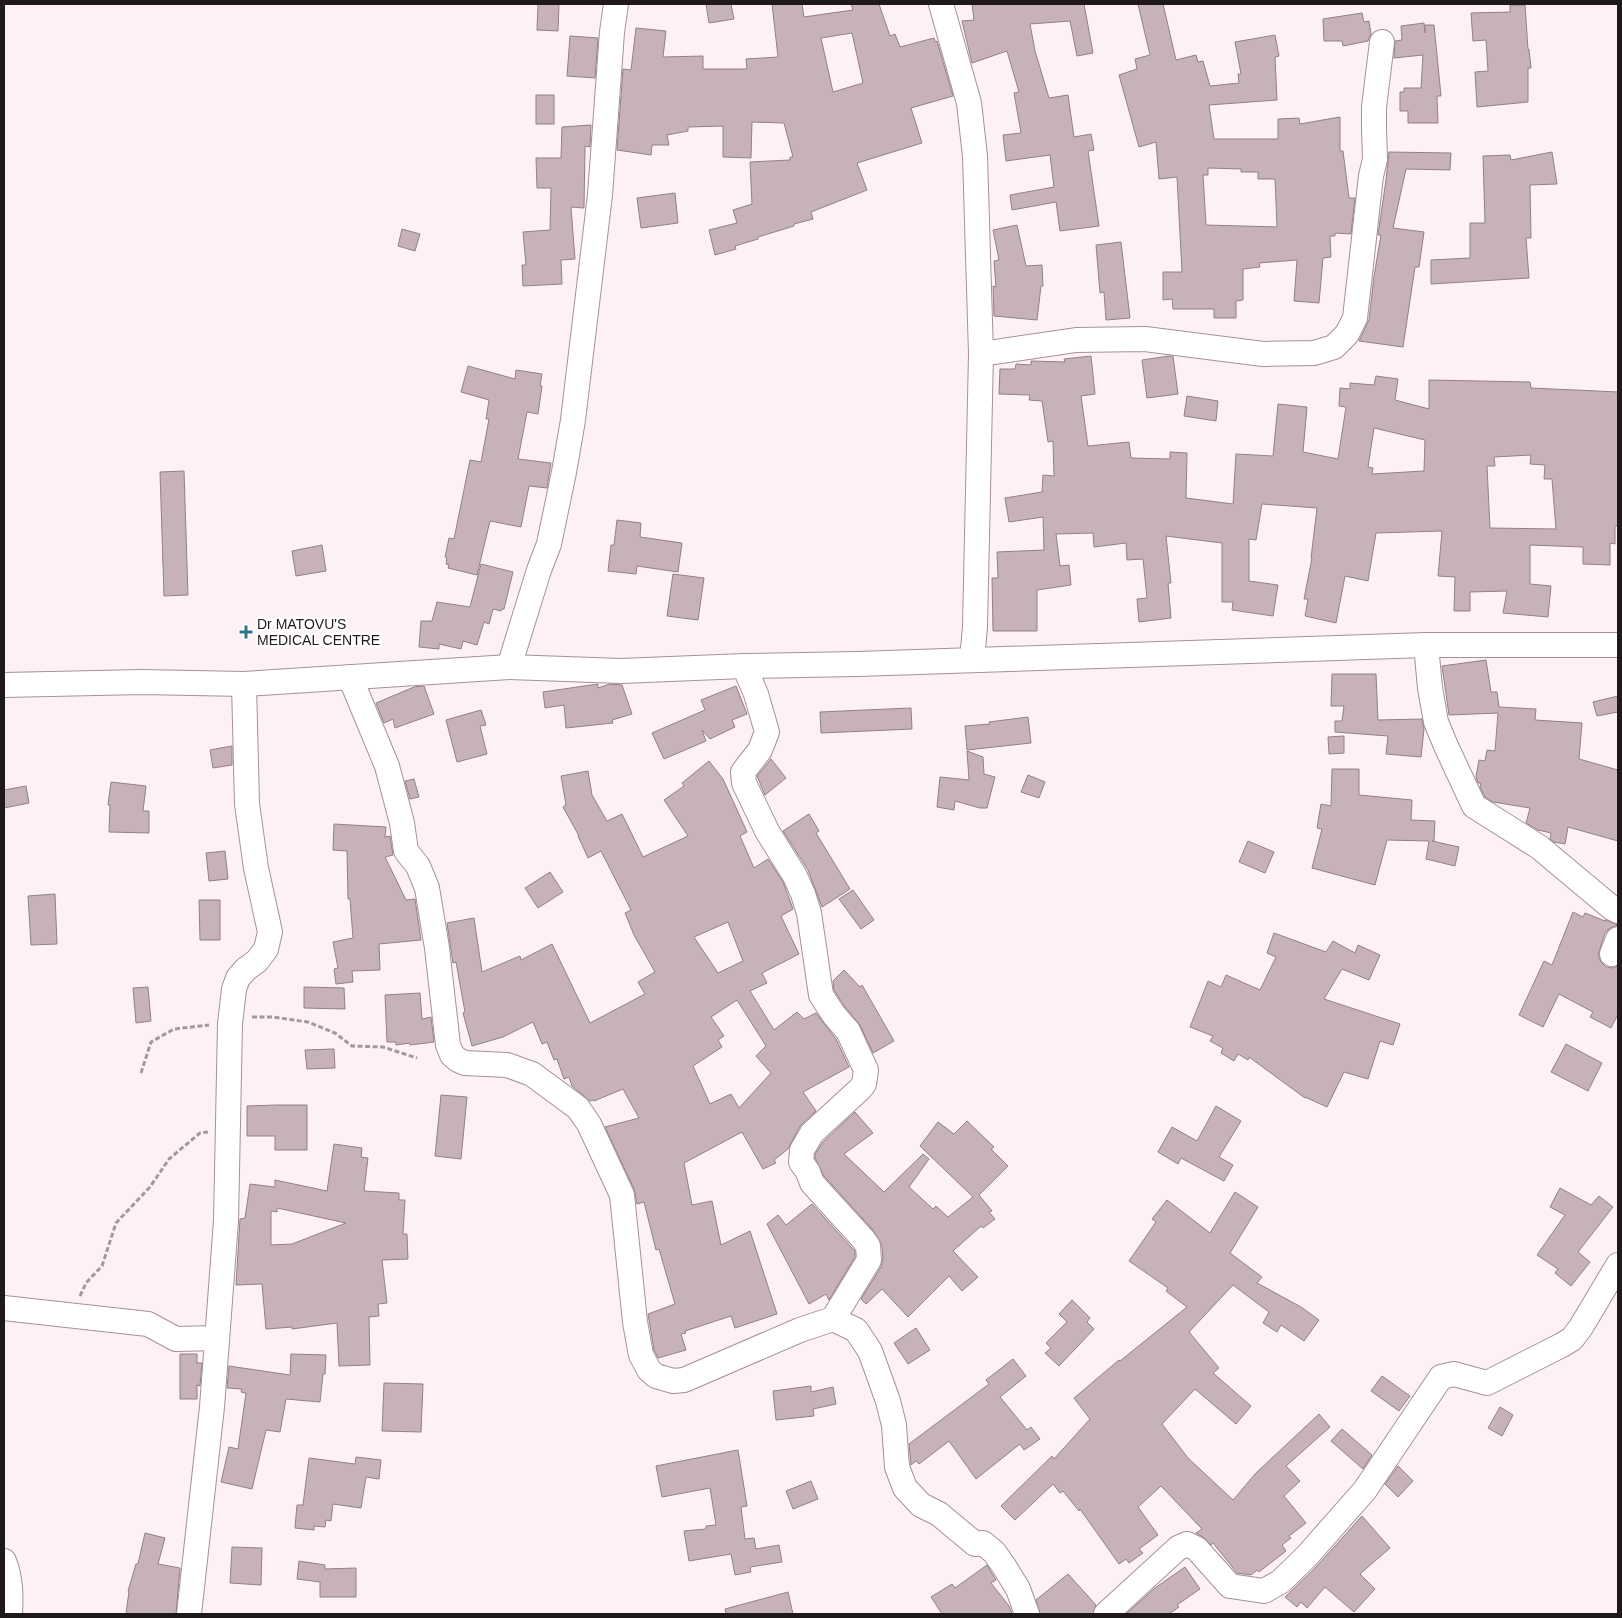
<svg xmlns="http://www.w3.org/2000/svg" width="1622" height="1618" viewBox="0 0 1622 1618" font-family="Arial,sans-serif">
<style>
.building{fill:#c6b2b8;stroke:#928085;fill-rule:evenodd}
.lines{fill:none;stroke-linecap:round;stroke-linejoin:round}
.street-casing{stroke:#a59197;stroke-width:26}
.path{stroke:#a4999d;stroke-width:3;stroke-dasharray:5 2.5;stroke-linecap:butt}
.street{stroke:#fff;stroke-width:24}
.poi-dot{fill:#337587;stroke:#fff;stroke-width:2}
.labels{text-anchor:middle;stroke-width:5;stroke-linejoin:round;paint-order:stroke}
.poi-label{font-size:14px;fill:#20191b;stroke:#fff;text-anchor:start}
</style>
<rect width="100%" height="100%" fill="#fef1f5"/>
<g class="building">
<polygon points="538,4 559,4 558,31 537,30"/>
<polygon points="706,4 731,4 734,19 709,23"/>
<path d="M 772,4 L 802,4 L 804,17 L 853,10 L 851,4 L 879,4 L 890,36 L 895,34 L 900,47 L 934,38 L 935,42 L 937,41 L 953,96 L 911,108 L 922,143 L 857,163 L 867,190 L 811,212 L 813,219 L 794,224 L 794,226 L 758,237 L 758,239 L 735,246 L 736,249 L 715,255 L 709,230 L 737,223 L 733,210 L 752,204 L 750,162 L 790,160 L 790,157 L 793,157 L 784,123 L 752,122 L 751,158 L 723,157 L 723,126 L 688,127 L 688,131 L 667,135 L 669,145 L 652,145 L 651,155 L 617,150 L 623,69 L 631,70 L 636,28 L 666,31 L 663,57 L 703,56 L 703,69 L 747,69 L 746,59 L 778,57 ZM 852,33 L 863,83 L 833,92 L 821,38 Z"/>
<polygon points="972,4 1084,4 1093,53 1077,56 1070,21 1030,24 1035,51 1049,98 1068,95 1074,137 1091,134 1094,150 1088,151 1099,226 1060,231 1056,202 1012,210 1010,195 1054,187 1050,155 1006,161 1003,135 1021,133 1014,93 1019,92 1007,51 972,63 962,21 974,20"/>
<path d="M 1138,4 L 1163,4 L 1176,60 L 1196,55 L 1198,62 L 1203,61 L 1210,86 L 1239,83 L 1238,74 L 1241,74 L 1235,42 L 1275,35 L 1279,56 L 1275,57 L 1277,100 L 1209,105 L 1214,139 L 1278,139 L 1278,119 L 1299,118 L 1300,124 L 1340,117 L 1340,151 L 1343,151 L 1349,198 L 1355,198 L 1351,234 L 1335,233 L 1335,236 L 1330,236 L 1331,257 L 1323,258 L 1319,303 L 1294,301 L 1297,260 L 1259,263 L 1260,267 L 1243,269 L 1243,300 L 1236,301 L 1236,318 L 1214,318 L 1214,309 L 1173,309 L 1172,299 L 1163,300 L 1163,272 L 1182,272 L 1177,177 L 1159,179 L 1156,142 L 1139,147 L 1119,75 L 1137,69 L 1135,59 L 1150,55 ZM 1208,168 L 1241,169 L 1241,172 L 1258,172 L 1258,179 L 1275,179 L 1277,227 L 1206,225 L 1203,175 L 1208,175 Z"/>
<polygon points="1510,5 1525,5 1528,49 1529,49 1531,68 1528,68 1528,102 1477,107 1475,72 1488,71 1486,40 1473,41 1471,13 1510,12"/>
<polygon points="1362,13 1364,22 1369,21 1371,34 1368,41 1343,46 1342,41 1324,41 1323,19"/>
<polygon points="1424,23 1425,33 1425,25 1434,25 1441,96 1437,96 1438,123 1408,123 1408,111 1400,111 1400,92 1404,92 1404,88 1421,88 1423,55 1394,58 1395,41 1402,40 1401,26"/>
<polygon points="570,36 598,38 595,78 567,76"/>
<rect x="536" y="95" width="18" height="29"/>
<polygon points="591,125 590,147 585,146 584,208 571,207 575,259 561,260 562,284 523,286 522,265 526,265 523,232 550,230 551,188 537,188 536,158 561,158 562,127"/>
<polygon points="1389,152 1451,153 1450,170 1406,169 1393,228 1424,232 1419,267 1415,267 1403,347 1359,341 1369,320 1374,276 1381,235 1378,235 1386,180"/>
<polygon points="1552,152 1557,184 1530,185 1531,238 1526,238 1529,278 1431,284 1431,260 1470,258 1470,223 1485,223 1483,156 1510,155 1511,160"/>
<polygon points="675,193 678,223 641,228 637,198"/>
<polygon points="1017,225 1026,266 1042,265 1043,286 1041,286 1037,320 994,316 993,286 996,287 994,261 999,260 993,230"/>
<polygon points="402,229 420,234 415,251 398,246"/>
<polygon points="1121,242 1130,318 1106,320 1104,292 1100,293 1096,245"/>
<path d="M 1091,356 L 1095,394 L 1081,396 L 1088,446 L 1129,442 L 1131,458 L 1170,459 L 1170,452 L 1187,453 L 1186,498 L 1233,504 L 1236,454 L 1273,456 L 1278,404 L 1307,407 L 1303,452 L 1338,459 L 1346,407 L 1339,406 L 1340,388 L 1350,389 L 1350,383 L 1374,385 L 1376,376 L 1398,379 L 1395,400 L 1429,409 L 1429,380 L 1530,382 L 1531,388 L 1618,392 L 1618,526 L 1615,526 L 1615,544 L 1610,543 L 1610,565 L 1583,564 L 1583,547 L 1530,545 L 1530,584 L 1551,586 L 1548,617 L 1503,613 L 1507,591 L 1470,592 L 1470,611 L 1454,611 L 1455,577 L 1438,576 L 1442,531 L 1376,533 L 1368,581 L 1345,576 L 1336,623 L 1305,616 L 1308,599 L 1304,599 L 1312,558 L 1311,558 L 1317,508 L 1262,504 L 1256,540 L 1249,539 L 1249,581 L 1278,585 L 1273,616 L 1232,610 L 1233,602 L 1222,602 L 1222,543 L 1166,536 L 1171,583 L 1168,583 L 1171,618 L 1139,622 L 1137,599 L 1147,598 L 1143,559 L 1127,560 L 1126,543 L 1094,547 L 1093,533 L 1056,534 L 1060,566 L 1069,565 L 1071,585 L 1037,590 L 1037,631 L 993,631 L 992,578 L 998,578 L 997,552 L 1044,550 L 1043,517 L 1009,522 L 1005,498 L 1042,492 L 1043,475 L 1054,476 L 1053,441 L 1048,442 L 1042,401 L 1029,400 L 1030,395 L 999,394 L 1000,369 L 1015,369 L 1016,364 L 1031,365 L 1031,361 L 1065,362 L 1064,359 ZM 1374,428 L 1425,440 L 1424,471 L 1372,474 L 1373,468 L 1368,467 ZM 1531,455 L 1530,464 L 1545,465 L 1544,479 L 1552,479 L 1556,529 L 1490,528 L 1487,466 L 1495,466 L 1494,457 Z"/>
<polygon points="1169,356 1173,356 1178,394 1147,398 1142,360"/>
<polygon points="468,366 515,379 516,370 542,374 540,386 542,386 538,414 527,412 518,459 551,463 547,488 529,486 521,527 490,521 477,575 448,568 449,565 446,564 447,558 445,557 449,538 454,539 470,460 481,462 489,419 486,419 489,400 461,392"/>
<polygon points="1187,396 1218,401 1216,421 1184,416"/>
<polygon points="184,471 188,595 164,596 160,472"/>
<polygon points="617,520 641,523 640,537 682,543 678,572 637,566 636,574 608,571 611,545 614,545"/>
<polygon points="322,545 326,571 296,576 292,551"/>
<polygon points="481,564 513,572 504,609 502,609 501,611 493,609 489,624 484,622 477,645 463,641 461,649 439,644 439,649 419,647 421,621 432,621 437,602 470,607"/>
<polygon points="673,574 704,578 698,620 667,616"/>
<polygon points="1486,660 1491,692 1497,692 1499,707 1536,709 1535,720 1582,723 1579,759 1618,770 1618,841 1568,827 1565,844 1554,842 1550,839 1551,833 1538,830 1526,823 1530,808 1493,802 1485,797 1480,787 1481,783 1478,783 1476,777 1479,760 1485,761 1487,750 1495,751 1498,713 1449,715 1442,666"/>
<polygon points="1332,674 1376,674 1378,720 1422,719 1424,729 1421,757 1386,754 1388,736 1335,732 1335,721 1342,721 1344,706 1331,706"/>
<polygon points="598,684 598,688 610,684 622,685 632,714 612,720 613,723 566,728 564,705 545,708 543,692"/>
<polygon points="424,686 434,714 395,728 393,719 384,723 376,703 414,687"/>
<polygon points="736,686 747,714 732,720 735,727 710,739 702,730 706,741 664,759 652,733 705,710 701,700"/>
<polygon points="1618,696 1618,712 1597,716 1593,702"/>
<polygon points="911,708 912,729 821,733 820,712"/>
<polygon points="481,710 486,725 480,726 487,754 457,762 446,720"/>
<polygon points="1028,717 1031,743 967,750 965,726 990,724 989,722"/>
<polygon points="1344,736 1344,753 1329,754 1328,737"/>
<polygon points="232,746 232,765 213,768 210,750"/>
<polygon points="967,751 983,757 984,774 995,777 987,808 980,808 955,801 954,810 937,807 940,777 969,780"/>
<polygon points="771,759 786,778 765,795 757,776"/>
<path d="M 709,761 L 723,779 L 747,832 L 740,836 L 754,868 L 768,859 L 783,882 L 793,909 L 781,916 L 799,954 L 762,973 L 767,983 L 750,991 L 774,1030 L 797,1012 L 804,1019 L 816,1013 L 836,1039 L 849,1067 L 803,1092 L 816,1111 L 800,1126 L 788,1149 L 774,1160 L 776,1163 L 763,1169 L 742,1132 L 684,1163 L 692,1205 L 712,1201 L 721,1245 L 750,1231 L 777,1314 L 735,1328 L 731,1316 L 685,1331 L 686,1333 L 681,1334 L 686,1350 L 658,1358 L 654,1350 L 648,1314 L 675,1304 L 659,1249 L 656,1250 L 644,1202 L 637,1204 L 634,1189 L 605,1127 L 639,1118 L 623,1089 L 594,1101 L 594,1100 L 590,1101 L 572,1086 L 569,1077 L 564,1079 L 557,1059 L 554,1060 L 547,1042 L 542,1044 L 533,1022 L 503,1037 L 472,1046 L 463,1013 L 465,1012 L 456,962 L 453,963 L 447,923 L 474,918 L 482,972 L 520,956 L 521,960 L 552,944 L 590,1023 L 645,994 L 638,982 L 655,972 L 634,935 L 625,913 L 631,910 L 601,851 L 588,858 L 578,836 L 579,836 L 563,807 L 566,805 L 561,776 L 588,771 L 592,795 L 607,821 L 622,814 L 643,857 L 688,836 L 664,800 L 684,786 L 682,783 ZM 728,922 L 743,961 L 718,973 L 694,937 ZM 737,1000 L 766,1046 L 756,1056 L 771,1073 L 739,1108 L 731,1094 L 710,1104 L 693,1066 L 722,1047 L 718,1040 L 724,1036 L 711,1017 Z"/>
<polygon points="1332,769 1359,769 1359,795 1412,800 1411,820 1435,821 1434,841 1432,841 1459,847 1455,866 1426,859 1429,841 1387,840 1375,885 1312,868 1322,829 1317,828 1321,804 1331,806"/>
<polygon points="1028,775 1045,782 1039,798 1021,792"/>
<polygon points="414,779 419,797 410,799 405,781"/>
<polygon points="111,782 146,786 143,811 149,811 149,833 109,832 110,805 108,805"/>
<polygon points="26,786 29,803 4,808 4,790"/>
<polygon points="809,814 819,831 816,833 850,889 822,907 808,870 783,831"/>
<polygon points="334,824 386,827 385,837 390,836 393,855 385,857 406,900 415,899 421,940 379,944 380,970 352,971 353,982 336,984 334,969 338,968 333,942 353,938 350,899 348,899 347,851 333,850"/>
<polygon points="1248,841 1274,852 1265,873 1239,862"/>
<polygon points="225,851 228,879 209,881 206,853"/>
<polygon points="550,872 563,892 538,908 525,888"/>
<polygon points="853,890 874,920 861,929 839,899"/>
<polygon points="55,894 57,944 31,945 28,896"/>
<polygon points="199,900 220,900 220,940 200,940"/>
<polygon points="1573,912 1583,917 1585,913 1605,921 1605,920 1618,925 1610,928 1605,933 1598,955 1601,962 1606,967 1613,968 1618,966 1618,1014 1611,1028 1590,1017 1593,1012 1559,994 1543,1027 1519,1015 1544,961 1552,965"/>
<polygon points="1274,933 1326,952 1333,941 1355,953 1358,945 1380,955 1369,980 1342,969 1324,999 1400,1024 1393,1045 1380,1041 1368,1079 1344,1072 1327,1107 1305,1097 1305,1098 1249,1057 1248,1060 1238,1054 1234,1061 1221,1053 1223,1048 1210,1041 1213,1036 1190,1027 1208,981 1221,987 1226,975 1260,990 1276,957 1267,953"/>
<polygon points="844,970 860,987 862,985 894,1041 873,1053 860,1025 845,1007 834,990 833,981"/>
<polygon points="148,987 151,1021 136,1023 133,988"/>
<polygon points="304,987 344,988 345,1009 304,1008"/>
<polygon points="420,993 422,1019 431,1017 434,1042 410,1045 410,1043 396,1045 396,1042 387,1042 385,995"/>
<polygon points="1566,1044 1602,1063 1588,1091 1551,1072"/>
<polygon points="334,1049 335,1068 307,1069 305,1050"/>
<polygon points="441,1095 467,1097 461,1159 435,1156"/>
<polygon points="277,1105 307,1105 307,1150 275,1150 275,1136 247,1136 247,1106"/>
<polygon points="1216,1106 1241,1121 1219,1157 1233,1165 1224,1181 1181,1158 1178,1164 1158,1152 1172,1127 1197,1141"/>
<polygon points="855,1112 873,1133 844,1154 884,1192 923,1154 929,1159 909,1187 933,1209 936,1206 948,1217 973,1197 920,1146 938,1122 954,1134 967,1121 994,1147 991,1149 1008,1166 979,1195 992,1211 989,1212 995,1219 983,1228 981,1226 953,1251 978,1277 962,1291 949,1276 908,1317 882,1289 866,1304 861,1299 881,1267 883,1259 882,1245 873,1230 824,1176 815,1158 815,1154 823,1142"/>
<path d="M 334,1144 L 362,1148 L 361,1157 L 368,1158 L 364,1191 L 399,1193 L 399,1200 L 405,1200 L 403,1234 L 407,1234 L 408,1259 L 382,1260 L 387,1303 L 378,1304 L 379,1316 L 369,1317 L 370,1365 L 339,1366 L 337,1323 L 292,1329 L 292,1327 L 266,1329 L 262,1284 L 236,1285 L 240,1219 L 245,1218 L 250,1184 L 275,1187 L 275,1180 L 327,1191 ZM 277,1208 L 346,1223 L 292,1244 L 271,1245 L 271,1211 L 277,1212 Z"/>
<polygon points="1560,1188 1591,1205 1599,1196 1613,1207 1578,1252 1590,1262 1571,1286 1555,1273 1558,1269 1537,1255 1565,1215 1550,1207"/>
<polygon points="1235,1192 1258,1207 1230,1253 1262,1277 1257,1283 1301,1307 1319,1320 1304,1341 1281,1325 1277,1332 1263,1323 1269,1312 1233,1285 1189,1332 1219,1368 1213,1373 1251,1406 1236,1424 1195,1389 1162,1424 1188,1458 1233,1500 1256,1473 1319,1414 1330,1427 1286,1466 1300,1481 1284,1496 1306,1523 1289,1536 1291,1538 1282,1545 1286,1551 1259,1572 1257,1570 1251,1575 1237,1573 1213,1543 1211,1545 1203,1537 1196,1533 1202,1529 1161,1486 1138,1507 1158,1535 1139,1549 1143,1553 1129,1563 1126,1559 1119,1564 1080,1509 1079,1511 1063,1491 1060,1493 1053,1484 1015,1520 1001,1506 1052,1456 1054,1459 1090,1419 1074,1398 1119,1360 1120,1361 1187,1307 1166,1291 1168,1288 1129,1261 1156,1222 1152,1219 1167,1200 1210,1233"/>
<polygon points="812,1204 852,1248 855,1251 855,1257 829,1300 826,1294 809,1304 767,1224 778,1215 786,1225"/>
<polygon points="1072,1300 1090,1318 1087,1322 1094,1329 1059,1366 1045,1353 1051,1348 1046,1343 1067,1322 1059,1314"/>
<polygon points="916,1328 930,1350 908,1364 894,1343"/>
<polygon points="180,1354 197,1354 197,1363 202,1363 200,1386 197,1385 197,1399 180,1399"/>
<polygon points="291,1354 326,1355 325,1374 323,1374 320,1402 286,1399 280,1432 266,1430 252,1489 221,1482 229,1447 238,1449 246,1393 241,1392 242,1389 227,1388 229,1366 290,1375"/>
<polygon points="1013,1359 1026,1376 1000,1397 1027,1430 1031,1427 1040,1439 1024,1450 1020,1444 976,1479 949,1441 919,1464 916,1461 911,1465 909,1444 989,1384 986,1380"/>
<polygon points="1382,1376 1410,1396 1399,1411 1371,1391"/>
<polygon points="384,1383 423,1384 421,1432 382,1431"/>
<polygon points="811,1386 811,1392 833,1387 836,1404 813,1409 814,1416 776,1420 773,1391"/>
<polygon points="1500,1407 1513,1415 1502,1436 1488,1428"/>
<polygon points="1342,1429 1372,1455 1363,1469 1331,1441"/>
<polygon points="738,1450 747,1506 741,1507 745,1539 754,1538 756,1549 779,1545 782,1562 750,1567 751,1572 735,1575 731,1554 689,1561 684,1531 706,1529 706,1526 716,1525 710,1488 662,1497 656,1466"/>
<polygon points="356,1457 381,1460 379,1479 366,1477 361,1508 333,1504 331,1521 326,1520 325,1527 314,1526 314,1530 295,1528 297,1505 303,1505 309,1458 355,1464"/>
<polygon points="1398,1466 1413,1481 1398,1497 1385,1484"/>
<polygon points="811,1481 818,1499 793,1509 786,1491"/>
<polygon points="1362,1516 1390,1548 1360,1574 1375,1589 1354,1612 1325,1587 1307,1608 1301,1602 1297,1607 1285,1597 1316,1567"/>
<polygon points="145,1533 165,1538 158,1564 180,1568 176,1614 126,1614 129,1591 128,1591 136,1564 138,1564"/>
<polygon points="232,1547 262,1548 261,1585 230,1583"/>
<polygon points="299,1561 325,1565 325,1569 356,1568 356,1597 320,1597 320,1582 297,1579"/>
<polygon points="987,1565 996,1580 991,1583 1009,1606 1012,1614 942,1614 931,1597 952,1584 955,1588"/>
<polygon points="1185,1567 1200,1589 1177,1605 1179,1607 1169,1614 1126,1614 1155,1588"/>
<polygon points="1068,1574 1096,1605 1093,1614 1040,1614 1036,1600"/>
<polygon points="788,1592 793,1614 726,1614 725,1609"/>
</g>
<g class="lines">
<g class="street-casing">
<g id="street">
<polyline points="941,4 969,103 975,156 981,354 975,627 972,660"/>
<polyline points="981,354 1076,340 1145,339 1263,354 1314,353 1334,347 1347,334 1355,318 1371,176 1375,159 1374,130 1374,107 1382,42"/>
<polyline points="1426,645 1430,688 1436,722 1446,746 1474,806 1539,847 1612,908 1618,911"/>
<polyline points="509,667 539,570 549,544 564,472 573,420 600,195 612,32 616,4"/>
<polyline points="350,677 387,766 402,823 406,851 418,866 427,888 437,948 448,1045 452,1055 458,1060 465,1063 507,1065 532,1074 578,1108 589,1124 622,1195 635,1322 641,1355 649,1370 656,1376 673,1381 684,1380 800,1330 833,1319 869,1260 868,1246 863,1239 812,1183 808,1172 801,1162 802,1150 812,1133 860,1089 864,1084 866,1070 848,1031 834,1015 821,995 809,913 803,894 795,876 767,831 744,783 743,772 760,750 767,732 756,694 744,666"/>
<polyline points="4,685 142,682 244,684 509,667 621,671 744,666 857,664 1426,645 1618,645"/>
<polyline points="1612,954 1618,939"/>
<polyline points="4,1308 148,1324 176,1339 217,1338"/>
<polyline points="833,1319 856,1330 870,1351 888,1401 894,1425 897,1467 905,1488 921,1505 939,1514 975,1544 983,1543 994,1552 1004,1566 1018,1589 1027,1614"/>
<path d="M 4,1561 C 11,1579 11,1596 10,1614"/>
<polyline points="189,1614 212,1407 226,1221 230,1024 234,989 238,978 246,969 257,961 266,949 270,932 256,868 247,804 244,684"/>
<polyline points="1106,1614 1178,1548 1187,1544 1197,1549 1230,1586 1264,1591 1280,1582 1306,1557 1365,1490 1441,1377 1454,1374 1487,1383 1562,1345 1572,1339 1581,1327 1618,1265"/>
</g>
</g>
<g class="path">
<polyline points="252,1017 272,1017 308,1022 335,1033 352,1046 383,1047 417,1058"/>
<polyline points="141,1073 151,1042 174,1029 209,1025"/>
<polyline points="80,1296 86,1283 102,1266 116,1223 150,1187 169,1159 200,1133 208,1132"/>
</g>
<use href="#street" class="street"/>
</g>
<path class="poi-dot" d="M243.5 624.5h5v5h5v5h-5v5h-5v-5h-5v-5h5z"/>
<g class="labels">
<g class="poi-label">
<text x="257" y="629">Dr MATOVU'S<tspan x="257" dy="16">MEDICAL CENTRE</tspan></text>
</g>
</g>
<rect width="1622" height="1618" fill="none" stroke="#20191b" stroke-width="10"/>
</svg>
